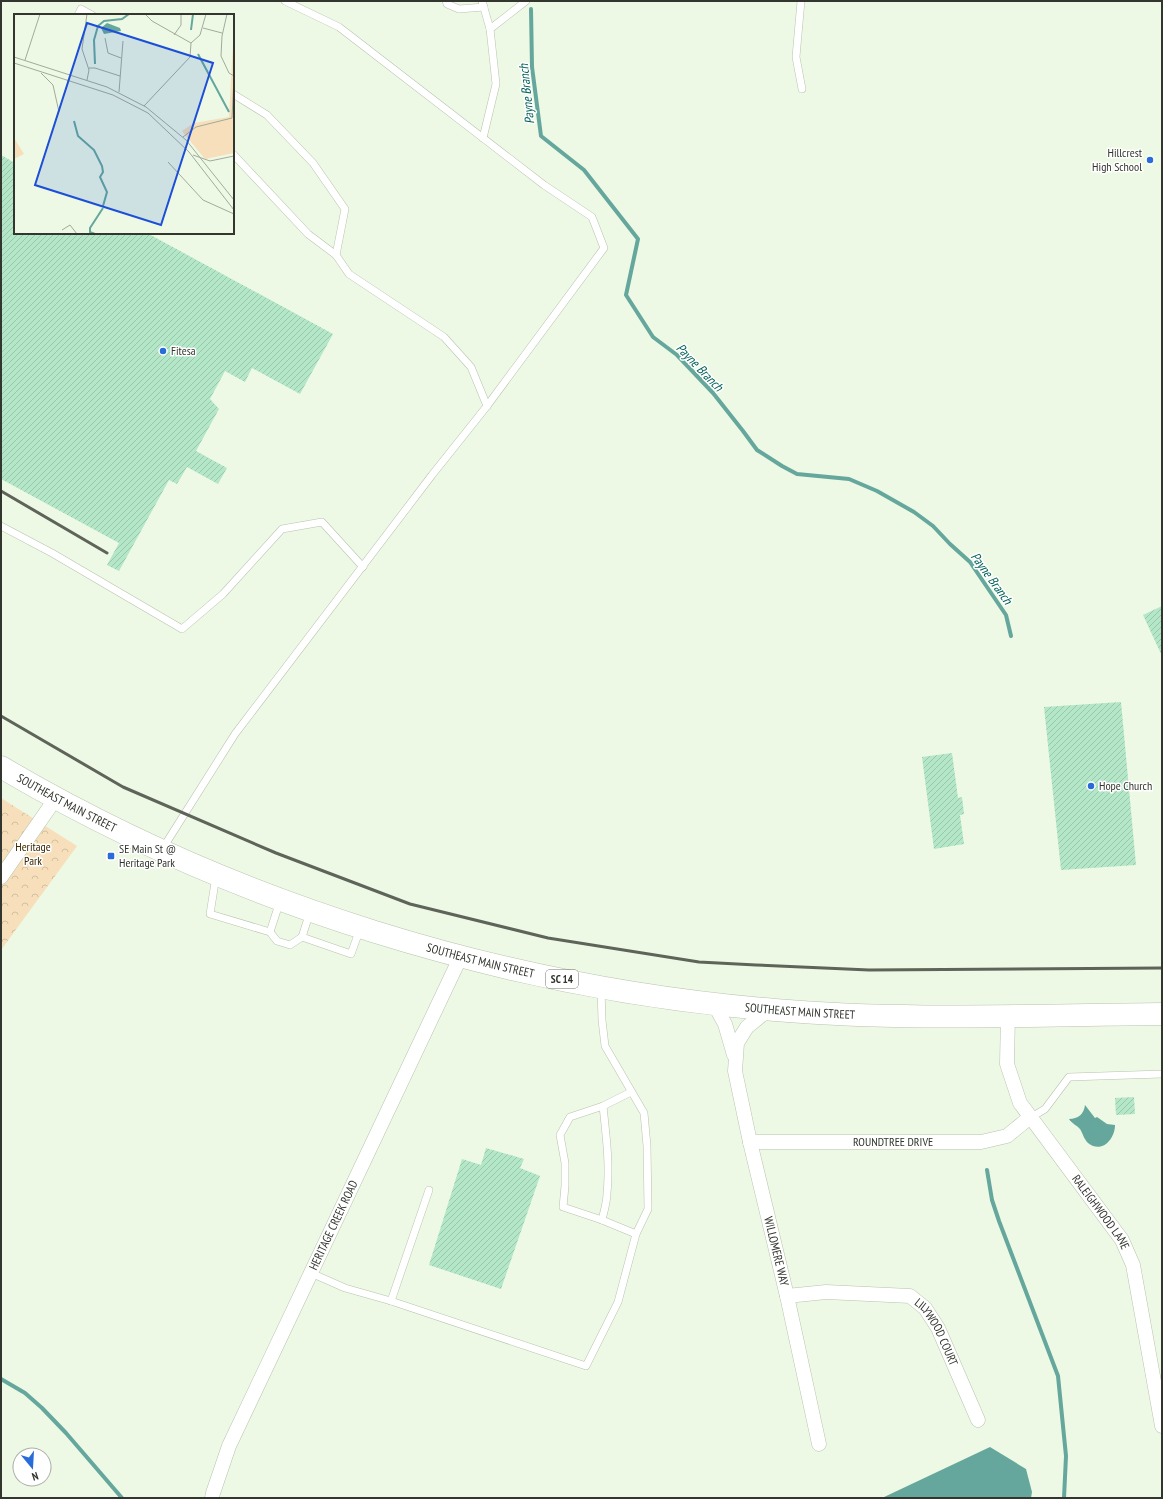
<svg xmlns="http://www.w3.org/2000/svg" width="1163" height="1499" viewBox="0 0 1163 1499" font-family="'PT Sans Narrow',sans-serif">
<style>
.forest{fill:url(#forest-crowns)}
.water{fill:#65a79d}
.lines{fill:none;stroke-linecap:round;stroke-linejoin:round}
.stream{stroke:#65a79d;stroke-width:4}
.building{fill:url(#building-hatch)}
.service-casing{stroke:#b8c3af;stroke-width:8}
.minor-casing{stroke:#b8c3af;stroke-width:15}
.primary-casing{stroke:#b8c3af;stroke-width:23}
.service{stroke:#fff;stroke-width:7}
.minor{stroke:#fff;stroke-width:14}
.primary{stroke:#fff;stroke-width:22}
.rail{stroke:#5e6459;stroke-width:3}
.poi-dot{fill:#296bd8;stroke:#fff;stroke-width:1.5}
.labels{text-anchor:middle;stroke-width:3;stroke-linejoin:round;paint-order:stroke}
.shield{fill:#fff;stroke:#70726d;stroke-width:1}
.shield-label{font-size:11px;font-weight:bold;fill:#32362e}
.poi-label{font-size:12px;fill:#32362e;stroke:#fff;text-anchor:start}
.street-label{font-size:12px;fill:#32362e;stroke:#fff}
.park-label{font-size:12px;fill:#3a2700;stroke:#fff}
.water-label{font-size:13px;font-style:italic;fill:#05645a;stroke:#fff}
.inset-river{fill:none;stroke:#65a79d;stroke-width:2}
.inset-road{fill:none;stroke:#a2ab9b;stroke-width:1}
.view{fill:#1d4ed8;fill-opacity:0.15;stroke:#1d4ed8;stroke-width:2}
.inset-edge{fill:none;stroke:#32362e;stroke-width:2}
</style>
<defs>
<pattern id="forest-crowns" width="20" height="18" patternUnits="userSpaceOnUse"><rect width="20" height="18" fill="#f6dfba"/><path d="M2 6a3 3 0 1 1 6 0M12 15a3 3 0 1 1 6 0" fill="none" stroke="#d3c0a0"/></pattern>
<pattern id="building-hatch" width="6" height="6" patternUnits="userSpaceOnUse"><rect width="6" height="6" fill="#b3e7c7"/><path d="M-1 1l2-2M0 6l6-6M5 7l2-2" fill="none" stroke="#9ac7ab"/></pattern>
</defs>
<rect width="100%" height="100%" fill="#edf9e4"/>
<polygon class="forest" points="1,798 77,846 1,950"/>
<g class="water">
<path d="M 1085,1105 L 1095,1118 L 1097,1117 L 1107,1124 L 1115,1125 C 1115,1139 1102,1154 1088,1143 C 1084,1139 1083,1134 1080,1129 C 1077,1125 1072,1124 1069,1119 C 1078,1119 1084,1114 1085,1105 Z"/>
<polygon points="990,1447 1026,1469 1032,1492 1031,1498 882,1498"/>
</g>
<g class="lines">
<g class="stream">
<polyline points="531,9 532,67 541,136 584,170 638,239 626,295 653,337 677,355 713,393 743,431 757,450 782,466 797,474 849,479 877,491 914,512 933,526 950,544 970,562 1006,615 1011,636"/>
<polyline points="987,1170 992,1200 999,1221 1058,1376 1066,1456 1064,1498"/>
<polyline points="1,1379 25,1393 42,1408 66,1433 122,1498"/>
</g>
</g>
<g class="building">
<polygon points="1,155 15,163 15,233 147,233 333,334 300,394 252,368 245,382 225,371 210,399 219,409 196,451 227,468 218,484 187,467 177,484 169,480 119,571 107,565 119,543 1,479"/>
<polygon points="1162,606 1162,656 1143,615"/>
<polygon points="1121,702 1136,865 1061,870 1044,707"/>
<polygon points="952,753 958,798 962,797 964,814 960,815 964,844 934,849 922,757"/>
<polygon points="1134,1097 1135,1114 1116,1115 1115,1098"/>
<polygon points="486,1148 524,1159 520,1168 540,1176 501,1289 429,1265 462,1159 481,1165"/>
</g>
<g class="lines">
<g class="service-casing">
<g id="service">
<polyline points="446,1 447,4 459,9 484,7"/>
<polyline points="482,1 490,29 496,84 483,138"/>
<polyline points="801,1 796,57 802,89"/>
<polyline points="78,15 81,9 92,15"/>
<polyline points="490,29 526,1"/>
<polyline points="233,94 267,115 313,163 345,209 336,255 349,274 444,337 471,367 487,406"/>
<polyline points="233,154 308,234 336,255"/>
<polyline points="1,526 52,553 182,629 223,594 282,529 322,522 363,567"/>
<polyline points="163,848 235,734 432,475 487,406 604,248 592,217 544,185 339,27 285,1"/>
<polyline points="216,876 210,914 270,932 280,901"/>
<polyline points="310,912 302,937 351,954 360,929"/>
<polyline points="270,932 277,941 290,945 302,937"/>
<polyline points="601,989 602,1020 605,1046 644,1113 647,1146 648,1209 636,1234 602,1220 563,1207 565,1186 565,1163 560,1135 570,1117 603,1106 631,1092"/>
<polyline points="1030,1118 1045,1109 1069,1077 1162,1074"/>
<path d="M 602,1220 C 604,1211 607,1202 607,1193 C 610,1164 606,1135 603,1106"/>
<polyline points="311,1273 345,1288 391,1301 429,1190"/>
<polyline points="391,1301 586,1366 618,1302 636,1234"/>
</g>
</g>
<g class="minor-casing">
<g id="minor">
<polyline points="1,877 56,798"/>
<polyline points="714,1004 725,1024 734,1055"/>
<path id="s1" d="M 768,1010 L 747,1027 L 737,1043 L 735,1071 L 750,1142 L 787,1296 L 819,1444"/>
<path id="s2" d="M 1008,1015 L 1007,1064 L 1020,1103 L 1122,1240 L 1133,1265 L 1162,1426"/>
<path id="s3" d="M 750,1142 L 981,1142 L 1007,1136 L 1029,1118"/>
<path id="s4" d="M 787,1296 L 826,1292 L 910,1296 L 925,1308 L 938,1328 L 978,1420"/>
<path id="s5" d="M 212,1498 L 213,1493 L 229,1446 L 461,956"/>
</g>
</g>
<g class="primary-casing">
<g id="primary">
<path id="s6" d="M 1,767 C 233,904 506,988 775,1010 C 904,1021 1033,1015 1162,1014"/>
</g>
</g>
<use href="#service" class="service"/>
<use href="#minor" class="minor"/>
<use href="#primary" class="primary"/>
<g class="rail">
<polyline points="1,491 107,553"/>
<polyline points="1,716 123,787 276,853 410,904 548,938 699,962 756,965 869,970 1162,968"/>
</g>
</g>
<g class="poi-dot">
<circle cx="1150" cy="160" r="4"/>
<circle cx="163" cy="351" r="4"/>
<circle cx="1091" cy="786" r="4"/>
<rect x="107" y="852" width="8" height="8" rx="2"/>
</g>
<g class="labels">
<rect class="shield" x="546" y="970" width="32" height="18" rx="3"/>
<g class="shield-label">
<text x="562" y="983">SC 14</text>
</g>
<g class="poi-label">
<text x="1142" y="157" text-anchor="end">Hillcrest<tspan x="1142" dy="14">High School</tspan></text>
<text x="171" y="355">Fitesa</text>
<text x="1099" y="790">Hope Church</text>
<text x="119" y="853">SE Main St @<tspan x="119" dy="14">Heritage Park</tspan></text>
</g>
<g class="street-label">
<text dy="4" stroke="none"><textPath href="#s6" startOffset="75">SOUTHEAST MAIN STREET</textPath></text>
<text dy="4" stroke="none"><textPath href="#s6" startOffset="519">SOUTHEAST MAIN STREET</textPath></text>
<text dy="4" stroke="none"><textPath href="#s6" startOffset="843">SOUTHEAST MAIN STREET</textPath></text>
<text dy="4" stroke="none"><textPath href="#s3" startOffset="143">ROUNDTREE DRIVE</textPath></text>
<text dy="4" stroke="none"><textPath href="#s2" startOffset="226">RALEIGHWOOD LANE</textPath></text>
<text dy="4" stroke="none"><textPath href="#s5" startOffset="299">HERITAGE CREEK ROAD</textPath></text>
<text dy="4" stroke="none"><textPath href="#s1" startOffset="259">WILLOMERE WAY</textPath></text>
<text dy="4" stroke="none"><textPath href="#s4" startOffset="169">LILYWOOD COURT</textPath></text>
</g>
<g class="park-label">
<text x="33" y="851">Heritage<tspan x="33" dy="14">Park</tspan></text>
</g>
<g class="water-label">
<text transform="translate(526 94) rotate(-96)" y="5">Payne Branch</text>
<text transform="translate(700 367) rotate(46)" y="5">Payne Branch</text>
<text transform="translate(992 578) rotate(54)" y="5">Payne Branch</text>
</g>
</g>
<g transform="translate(14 14)">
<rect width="220" height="220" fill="#edf9e4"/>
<path d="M 220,11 L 220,139 L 191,145 L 168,117 L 180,109 L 215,103 Z" fill="#f6dfba"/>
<path d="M 0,124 L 10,140 L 0,145 Z" fill="#f6dfba"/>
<path d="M 93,9 L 106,14 L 107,17 L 90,20 L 87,14 Z" fill="#65a79d"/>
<path class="inset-river" d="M 177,16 L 179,0M 184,40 L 215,98M 81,50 L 80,26 L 84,12 L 90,7 L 108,5 L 115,0M 60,107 L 64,122 L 80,136 L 88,152 L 89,158 L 86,163 L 93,178 L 89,192M 81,220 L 76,218 L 76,214 L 89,194"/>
<path class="inset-road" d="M 73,0 L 68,35 L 75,56 L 73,66M 131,0 L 138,7 L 177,29M 213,0 L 208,22 L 207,42 L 215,59 L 220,62M 189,14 L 208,19M 160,21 L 167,11 L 167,0M 91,24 L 94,39 L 107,44M 177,29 L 186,21 L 192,0M 0,43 L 93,73 L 132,93 L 172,126 L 220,186M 11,46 L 26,0M 0,49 L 99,81 L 134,99 L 175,138 L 220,196M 75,54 L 81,54 L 106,62M 27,59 L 39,71 L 45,98M 105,78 L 109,27M 130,92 L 176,43 L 177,29M 169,123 L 182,113 L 218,104 L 220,64M 179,141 L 196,147 L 220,142M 154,148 L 189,186 L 220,200M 48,216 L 56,211 L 63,220"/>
<path class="view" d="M 73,9 L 199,49 L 147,211 L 21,171 Z"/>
<rect width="220" height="220" class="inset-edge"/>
</g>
<rect width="1163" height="1499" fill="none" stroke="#32362e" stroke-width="4"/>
<g transform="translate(32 1467) rotate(162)"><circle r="19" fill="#ffffff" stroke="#adafab"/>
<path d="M0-3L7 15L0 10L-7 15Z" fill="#296bd8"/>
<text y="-6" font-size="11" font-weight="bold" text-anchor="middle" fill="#32362e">N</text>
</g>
</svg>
